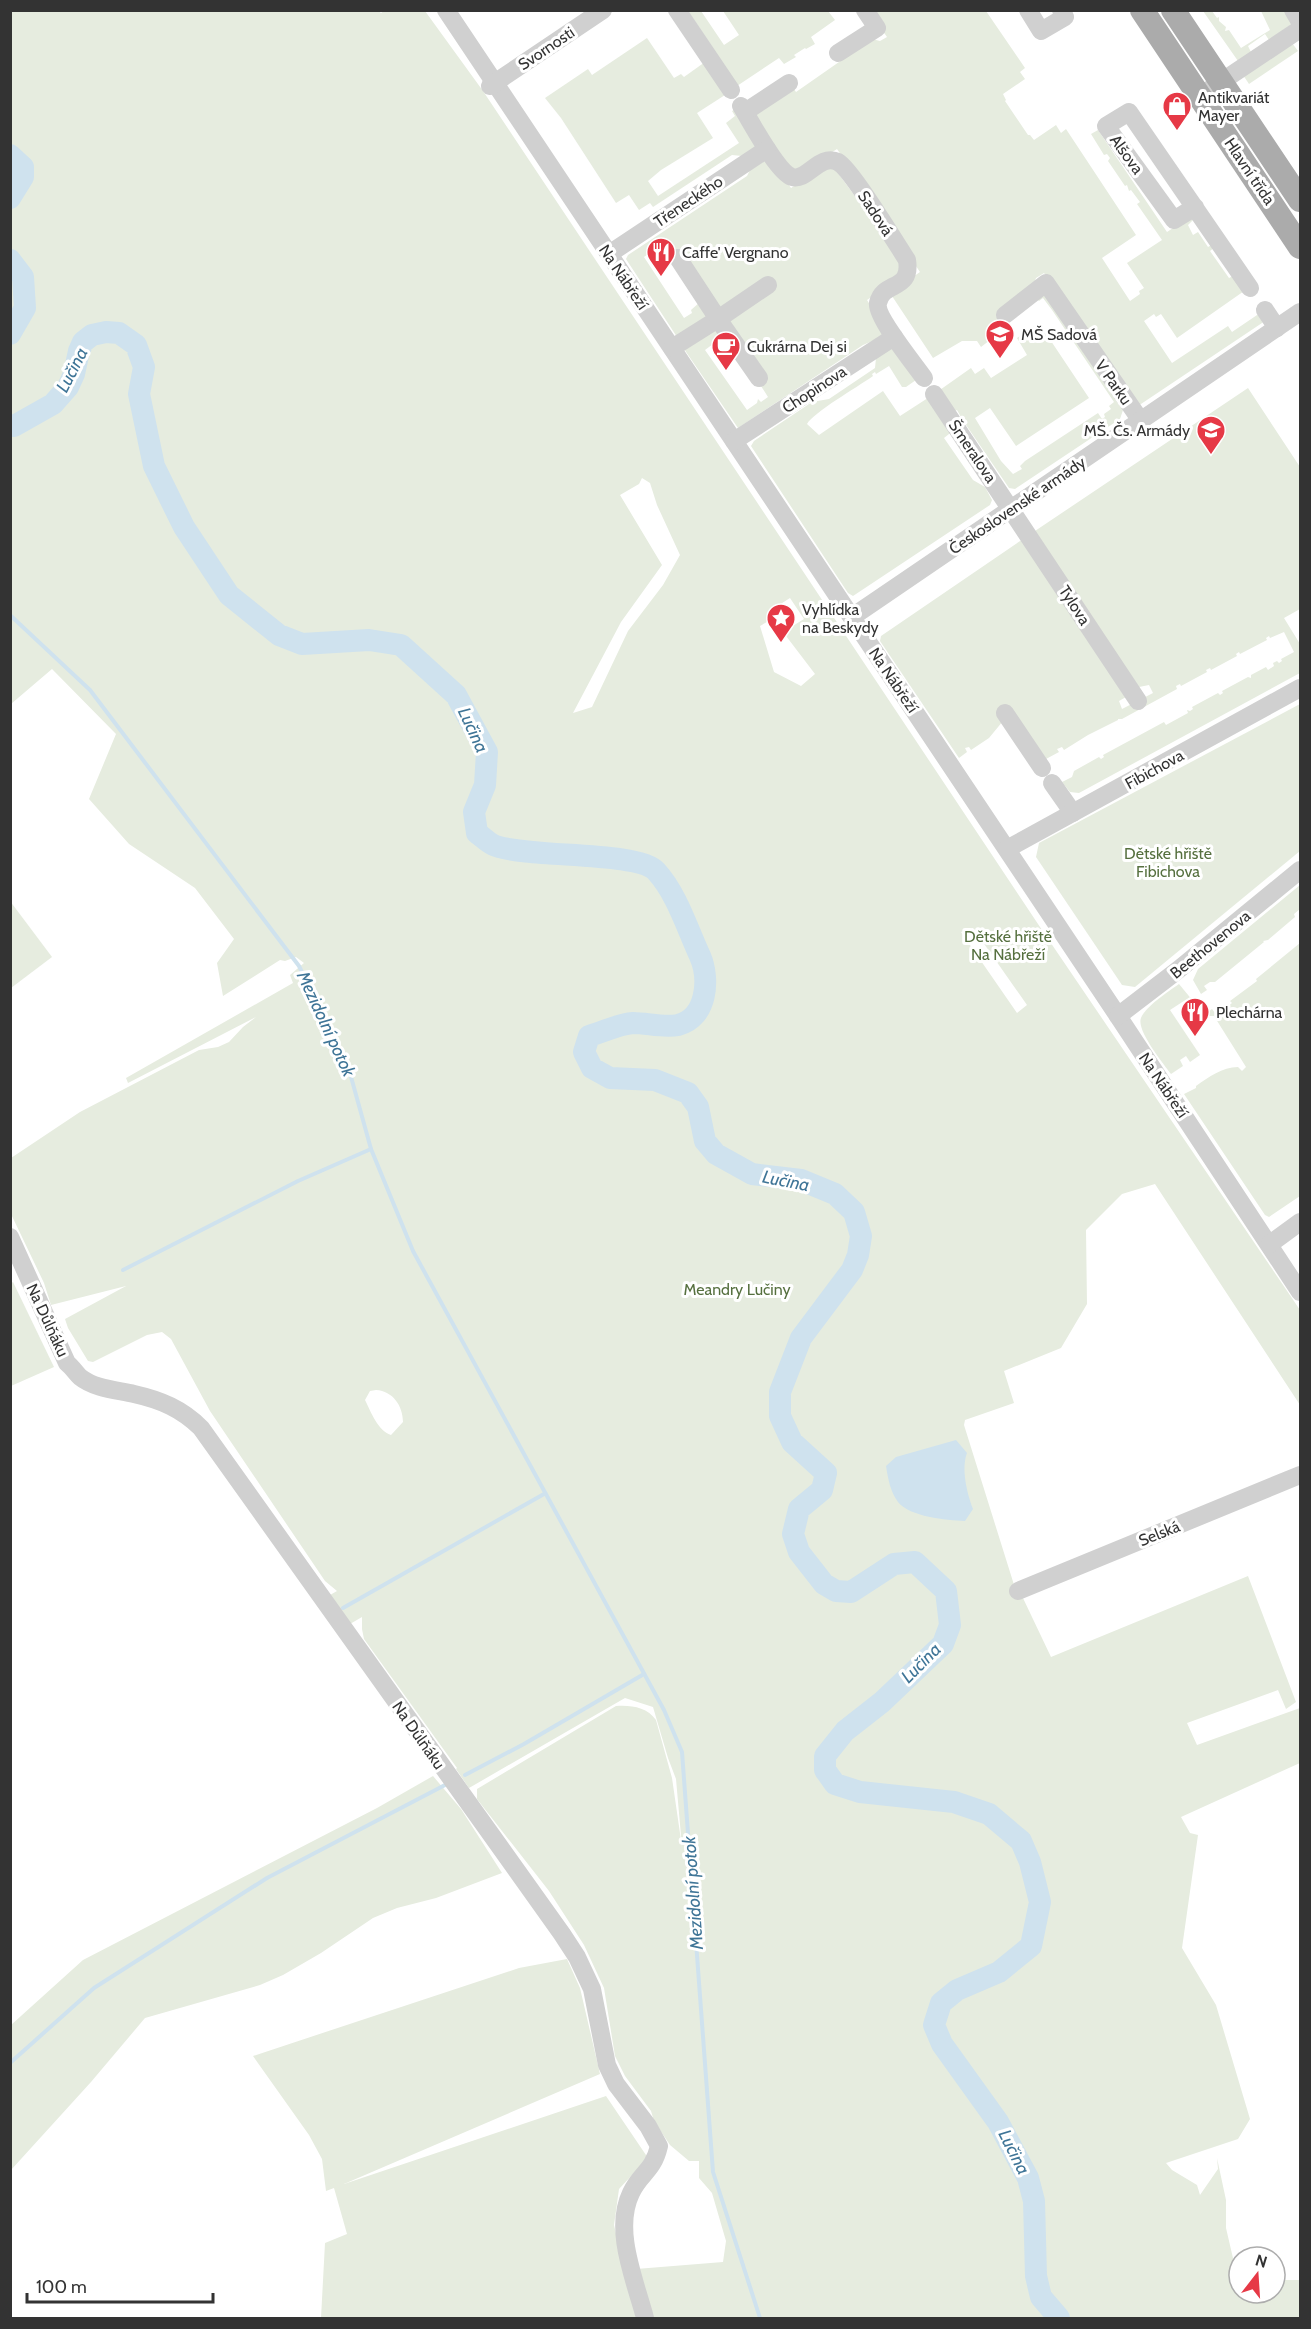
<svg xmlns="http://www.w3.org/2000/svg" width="1311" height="2329" viewBox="0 0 1311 2329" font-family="Cabin,sans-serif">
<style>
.green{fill:#e6ecdf;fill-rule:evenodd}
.water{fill:#cfe2ee}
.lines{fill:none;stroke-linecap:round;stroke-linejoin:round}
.stream{stroke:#cfe2ee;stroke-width:4}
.river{stroke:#cfe2ee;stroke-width:22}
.minor{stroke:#d0d0d0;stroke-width:18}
.major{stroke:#ababab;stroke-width:24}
.labels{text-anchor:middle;stroke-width:6;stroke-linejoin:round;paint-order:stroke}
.street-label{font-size:16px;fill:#333;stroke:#fff}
.poi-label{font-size:16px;fill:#333;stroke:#fff;text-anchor:start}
.park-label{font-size:16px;fill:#56703f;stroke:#fff}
.water-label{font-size:18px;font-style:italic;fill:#3f7597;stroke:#fff}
</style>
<rect width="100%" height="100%" fill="#fff"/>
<g class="green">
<path d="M 377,10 L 381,13 L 384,11 L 425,11 L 483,91 L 1040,927 L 1300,1310 L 1300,1405 L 1155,1184 L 1122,1194 L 1086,1230 L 1087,1304 L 1061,1348 L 1004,1371 L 1014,1403 L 965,1420 L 964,1425 L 1015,1588 L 1022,1596 L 1051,1657 L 1248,1576 L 1296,1702 L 1286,1709 L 1278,1690 L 1187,1723 L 1197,1745 L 1300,1708 L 1300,1763 L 1181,1817 L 1190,1833 L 1198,1835 L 1182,1948 L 1216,2005 L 1250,2119 L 1238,2139 L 1166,2163 L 1172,2170 L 1197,2185 L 1200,2195 L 1218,2169 L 1217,2158 L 1226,2200 L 1226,2228 L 1239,2284 L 1239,2293 L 1275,2293 L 1275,2280 L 1300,2280 L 1300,2318 L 650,2318 L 636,2269 L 723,2262 L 726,2241 L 712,2193 L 699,2178 L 699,2161 L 689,2161 L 670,2145 L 654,2121 L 651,2111 L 625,2076 L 615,2056 L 604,1988 L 584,1945 L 549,1891 L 477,1799 L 477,1789 L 616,1706 C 631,1705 647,1707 656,1720 L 672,1778 L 682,1847 L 676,1779 L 668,1758 L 653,1707 L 625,1698 L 469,1788 L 456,1769 L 457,1768 L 364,1639 L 362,1629 L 362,1617 L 350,1624 L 330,1595 L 337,1591 L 325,1581 L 210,1411 L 171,1339 L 162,1332 L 147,1335 L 93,1362 L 88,1361 L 68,1328 L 65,1319 L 126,1286 L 51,1305 L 44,1283 L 11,1214 L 11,1158 L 80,1112 L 199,1050 L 218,1047 L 229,1042 L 243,1027 L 256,1017 L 128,1083 L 126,1078 L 293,983 L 290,975 L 304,963 L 296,957 L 285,961 L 280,960 L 223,996 L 217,963 L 234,939 L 195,888 L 129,844 L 89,799 L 116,734 L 52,669 L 11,704 L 11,11 ZM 642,478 L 650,483 L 657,505 L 680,555 L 663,585 L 628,631 L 592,707 L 573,713 L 621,622 L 662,565 L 620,495 L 639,484 ZM 790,598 L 804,619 L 783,632 L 815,674 L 801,686 L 774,672 L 760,626 L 772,619 L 768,612 ZM 973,928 L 1027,1005 L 1017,1013 L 961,932 ZM 376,1390 C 393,1391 403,1406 403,1422 L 391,1435 C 378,1431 371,1412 365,1400 L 370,1391 Z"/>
<polygon points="688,11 701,11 724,45 739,35 723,11 828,11 835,20 811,37 815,44 806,49 805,48 794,55 796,57 784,64 779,58 734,88 711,45"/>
<polygon points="869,11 986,11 1025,68 1020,72 1025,79 1003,94 1006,100 1005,101 1028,135 1030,135 1034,140 1056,125 1061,133 1066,129 1136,235 1102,258 1130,301 1140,294 1139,291 1144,288 1127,263 1162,240 1137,204 1140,202 1131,190 1129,191 1127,185 1125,186 1108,161 1110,158 1107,154 1104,155 1091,134 1098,130 1167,232 1185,220 1195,218 1188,225 1193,235 1198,232 1208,247 1213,244 1215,247 1210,251 1229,278 1235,275 1247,289 1177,338 1161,314 1156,317 1154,314 1144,321 1172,363 1228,326 1232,332 1260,313 1263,322 1262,323 1135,408 1044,273 1036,278 1033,286 1045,295 1123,410 1120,419 1015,489 1009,488 962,419 957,422 961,417 957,410 953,412 937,392 971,368 975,374 984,368 991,378 1027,355 1017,338 1039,323 1089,398 1016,446 990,408 975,418 1001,461 1013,474 1022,469 1020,466 1025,461 1098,413 1102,419 1105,417 1104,414 1111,409 1109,406 1114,402 1052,310 1043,298 1039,301 1037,299 1006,323 998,327 1002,333 994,337 981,347 977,341 962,341 933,358 890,293 920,272 837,149 803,171 791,170 750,112 790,83 796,92 872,39 880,41 887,37"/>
<polygon points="1203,11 1212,11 1217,18 1219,17 1219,21 1226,27 1225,31 1229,30 1241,48 1270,30 1261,11 1300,11 1300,18 1269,40 1265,34 1248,46 1251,52 1238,61"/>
<polygon points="647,38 674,78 681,74 684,77 705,62 725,95 697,113 713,138 661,170 648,181 658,196 739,143 726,123 735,116 732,111 738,108 758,146 742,156 732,155 653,207 650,203 639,210 629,195 616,203 561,118 545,98 588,69 592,75"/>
<polygon points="1292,43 1298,51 1249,84 1243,75"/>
<polygon points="764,161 776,166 791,188 824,166 832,165 902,260 899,278 867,300 883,325 882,337 863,345 738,428 682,346 714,329 726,341 716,347 713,344 705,350 747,410 757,403 758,399 761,402 768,397 761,386 757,387 664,243 644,257 684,318 692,313 691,310 700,302 709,317 679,340 626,259 628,255 747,176 750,170"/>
<path d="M 893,347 L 916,380 L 906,387 L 902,387 L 889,366 L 876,374 L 875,372 L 872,374 L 873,376 C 856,388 814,412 807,424 L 819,435 L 883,391 L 900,416 L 931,396 L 954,430 L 944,438 L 973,480 L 985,487 L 992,500 L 990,505 L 853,596 L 848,593 L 751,446 L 754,441 L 812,402 L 829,399 L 875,368 L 876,358 Z"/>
<polygon points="1248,388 1300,467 1300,609 1284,618 1300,644 1300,673 1079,793 1070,792 1062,782 1072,777 1074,771 1099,757 1101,759 1104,757 1103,755 1164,722 1166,725 1188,713 1187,710 1190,711 1193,709 1192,707 1218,693 1220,695 1223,693 1222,691 1248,677 1251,678 1251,675 1266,667 1268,670 1274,666 1273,663 1277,661 1279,663 1282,661 1281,659 1294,652 1284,632 1270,638 1269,636 1266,638 1267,640 1240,654 1239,652 1236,654 1237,656 1211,670 1210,668 1206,670 1207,672 1181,686 1180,684 1176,686 1177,689 1122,719 1118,719 1118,720 1088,735 1064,750 1062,747 1057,749 1059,752 1046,759 1003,721 989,738 971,750 969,747 965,748 967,752 959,758 880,641 881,636 1026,537 1126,697 1119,701 1122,709 1153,693 1149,685 1139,687 1032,533"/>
<polygon points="1300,704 1300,851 1135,987 1122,985 1036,857 1039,843"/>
<polygon points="1300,885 1300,909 1294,914 1295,917 1268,940 1263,941 1264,942 1215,982 1210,982 1204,986 1207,990 1201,994 1193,980 1198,969"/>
<polygon points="10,901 52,957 11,988 10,988"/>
<path d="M 1300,943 L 1300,1196 L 1269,1217 L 1265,1215 L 1184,1094 L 1196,1088 L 1196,1086 C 1209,1077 1222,1067 1238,1067 L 1242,1071 L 1246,1067 L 1214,1016 L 1203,1016 L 1212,1009 L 1215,1013 L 1225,1005 L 1227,1007 L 1232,1003 L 1230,1001 L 1257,981 L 1256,979 Z"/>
<path d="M 1179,984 L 1193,1001 L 1190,997 L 1170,1010 L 1200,1055 L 1190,1062 L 1186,1056 L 1180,1060 L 1183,1066 L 1171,1074 C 1163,1063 1136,1030 1141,1018 C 1145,1007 1169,991 1179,984 Z"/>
<polygon points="13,1282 54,1367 11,1386 10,1284"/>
<polygon points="433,1776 461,1809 502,1873 436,1898 397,1908 373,1918 321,1953 283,1975 260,1985 145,2018 91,2082 11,2170 11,2025 83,1960 377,1808"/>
<polygon points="567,1959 580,1988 600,2074 344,2184 606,2096 648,2158 619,2189 614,2225 636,2318 321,2318 325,2243 347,2234 334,2188 326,2191 322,2159 309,2135 253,2056 519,1968"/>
</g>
<path class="water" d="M 956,1440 L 967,1453 C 961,1469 967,1493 973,1509 L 965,1521 C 946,1520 910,1517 898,1502 C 890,1491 888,1478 886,1466 L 896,1457 Z"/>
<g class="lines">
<g class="stream">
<polyline points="10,615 90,690 299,966 348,1066 371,1149 413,1251 664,1710 682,1752 713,2172 760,2318"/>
<polyline points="123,1270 298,1181 371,1149"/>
<polyline points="343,1608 544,1494"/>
<polyline points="465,1775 524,1744 644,1674"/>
<polyline points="10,2063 94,1988 267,1878 445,1785"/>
</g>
<g class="river">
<polyline points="10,155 23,167 23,177 10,198"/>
<polyline points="10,260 23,277 25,308 10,334"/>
<path d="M 10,425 L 14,426 L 53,404 L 68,387 L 74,374 L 79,351 L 83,342 L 92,335 L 106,332 L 119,333 L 136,345 L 144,367 L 139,394 L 154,466 L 184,527 L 229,595 L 279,635 L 302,644 L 369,640 L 401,645 L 456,695 L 487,752 L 485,785 L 474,812 L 477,833 C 483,837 489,844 496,846 C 530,858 638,851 656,871 C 677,894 687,928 700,956 C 710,979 707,1018 678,1025 C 664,1028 647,1023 633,1023 C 619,1024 603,1032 589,1036 L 584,1052 L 592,1068 L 610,1078 L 655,1080 L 688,1093 L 698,1107 L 705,1141 L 716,1154 L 752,1174 L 801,1180 L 835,1194 L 854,1212 L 861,1236 L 858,1255 L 852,1270 L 801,1338 L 780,1392 L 780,1416 L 792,1442 L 826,1473 L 822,1490 L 799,1509 L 793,1534 L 799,1552 L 824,1584 L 836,1591 L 851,1592 L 894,1564 L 915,1562 L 946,1591 L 950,1625 L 943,1644 L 882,1702 L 845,1731 L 825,1756 L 825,1770 L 835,1784 L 860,1792 L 954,1802 L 989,1814 L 1021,1841 L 1030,1862 L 1040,1902 L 1031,1946 L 999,1972 L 957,1990 L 941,2003 L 934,2025 L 942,2044 L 998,2122 L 1028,2178 L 1034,2201 L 1036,2276 L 1041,2297 L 1059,2318"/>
</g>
<g class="minor">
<polyline points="446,10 1118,1016 1300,1292"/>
<polyline points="677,10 731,90"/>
<polyline points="1028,10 1041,31 1065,17 1061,10"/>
<polyline points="1293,10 1300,22"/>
<polyline points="838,53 877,28 865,10"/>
<polyline points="490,86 603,10"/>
<polyline points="1200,96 1300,29"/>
<path d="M 741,106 C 750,120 777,172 792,177 C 807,182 819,153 838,162 C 851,169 896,243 907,260 C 912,292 883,280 878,303 C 875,316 915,365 924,378"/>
<polyline points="745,112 789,83"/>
<polyline points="1195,207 1174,220 1106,126 1129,112 1250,288"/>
<polyline points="609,254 767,149"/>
<polyline points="1265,310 1277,328"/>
<polyline points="1005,315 1046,283 1141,421"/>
<polyline points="672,348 718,319 678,258"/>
<polyline points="759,378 718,319 768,285"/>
<polyline points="934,394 1138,701"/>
<polyline points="734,441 894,337"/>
<polyline points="852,617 1300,312"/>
<polyline points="1005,713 1042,768"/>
<polyline points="1052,783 1073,813"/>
<polyline points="1007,849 1300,688"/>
<polyline points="1118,1016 1178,970 1300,870"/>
<path d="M 10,1237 L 67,1363 C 72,1367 76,1373 80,1377 C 95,1389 117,1390 134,1394 C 161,1400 182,1409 201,1428 L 562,1934 L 577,1957 L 592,1989 L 607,2065 L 616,2084 L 648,2126 L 659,2146 C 653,2172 640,2173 631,2193 C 613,2230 635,2280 645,2318"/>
<polyline points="1270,1244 1300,1222"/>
<polyline points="1018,1591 1300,1475"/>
</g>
<g class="major">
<polyline points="1142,10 1300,247"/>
<polyline points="1173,10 1300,200"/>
</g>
</g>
<defs>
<g id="shop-pin" transform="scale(1.5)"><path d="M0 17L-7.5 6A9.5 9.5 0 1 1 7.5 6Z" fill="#e63946" stroke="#fff"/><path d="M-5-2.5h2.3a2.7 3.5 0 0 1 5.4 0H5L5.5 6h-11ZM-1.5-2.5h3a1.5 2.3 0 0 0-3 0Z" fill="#fff"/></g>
<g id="restaurant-pin" transform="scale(1.5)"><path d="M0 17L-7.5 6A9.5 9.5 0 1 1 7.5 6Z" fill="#e63946" stroke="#fff"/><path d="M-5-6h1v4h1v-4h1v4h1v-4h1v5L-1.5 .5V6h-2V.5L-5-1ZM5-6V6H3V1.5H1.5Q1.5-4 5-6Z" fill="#fff"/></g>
<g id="school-pin" transform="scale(1.5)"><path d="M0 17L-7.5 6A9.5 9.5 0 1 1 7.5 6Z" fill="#e63946" stroke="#fff"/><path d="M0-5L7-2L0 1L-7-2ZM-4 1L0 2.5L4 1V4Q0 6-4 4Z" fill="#fff"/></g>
<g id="cafe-pin" transform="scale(1.5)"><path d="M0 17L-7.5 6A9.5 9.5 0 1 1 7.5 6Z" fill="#e63946" stroke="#fff"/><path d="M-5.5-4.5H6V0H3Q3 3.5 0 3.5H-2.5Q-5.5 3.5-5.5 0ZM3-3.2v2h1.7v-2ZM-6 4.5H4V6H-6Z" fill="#fff"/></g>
<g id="sight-pin" transform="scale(1.5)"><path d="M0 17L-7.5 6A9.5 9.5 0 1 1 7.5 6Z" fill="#e63946" stroke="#fff"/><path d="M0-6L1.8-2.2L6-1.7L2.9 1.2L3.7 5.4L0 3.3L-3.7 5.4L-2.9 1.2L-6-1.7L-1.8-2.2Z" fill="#fff"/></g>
</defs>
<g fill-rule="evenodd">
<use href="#shop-pin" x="1177" y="106"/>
<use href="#restaurant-pin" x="661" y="252"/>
<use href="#school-pin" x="1000" y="334"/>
<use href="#cafe-pin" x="726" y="346"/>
<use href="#school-pin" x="1211" y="430"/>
<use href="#sight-pin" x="781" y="618"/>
<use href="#restaurant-pin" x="1195" y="1012"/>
</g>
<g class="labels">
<g class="street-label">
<text transform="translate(546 48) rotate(-34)" y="6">Svornosti</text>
<text transform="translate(1127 154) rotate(54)" y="6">Alšova</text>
<text transform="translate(1250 171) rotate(56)" y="6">Hlavní třída</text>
<text transform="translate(688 201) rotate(-34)" y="6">Třeneckého</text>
<text transform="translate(876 213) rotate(57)" y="6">Sadová</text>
<text transform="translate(624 277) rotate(56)" y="6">Na Nábřeží</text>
<text transform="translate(1114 382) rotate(55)" y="6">V Parku</text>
<text transform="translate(814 389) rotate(-33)" y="6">Chopinova</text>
<text transform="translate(973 451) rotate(56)" y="6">Šmeralova</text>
<text transform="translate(1017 505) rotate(-34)" y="6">Československé armády</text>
<text transform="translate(1075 605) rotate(57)" y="6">Tylova</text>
<text transform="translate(894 680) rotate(56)" y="6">Na Nábřeží</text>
<text transform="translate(1154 769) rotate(-29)" y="6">Fibichova</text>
<text transform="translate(1210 944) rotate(-39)" y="6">Beethovenova</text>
<text transform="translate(1164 1085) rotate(56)" y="6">Na Nábřeží</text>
<text transform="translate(48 1320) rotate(65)" y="6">Na Důlňáku</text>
<text transform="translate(1159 1533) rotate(-22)" y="6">Selská</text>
<text transform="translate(419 1735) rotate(55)" y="6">Na Důlňáku</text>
</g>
<g class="poi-label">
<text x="1198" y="103">Antikvariát<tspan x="1198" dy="18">Mayer</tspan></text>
<text x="682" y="258">Caffe' Vergnano</text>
<text x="1021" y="340">MŠ Sadová</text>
<text x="747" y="352">Cukrárna Dej si</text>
<text x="1190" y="436" text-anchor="end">MŠ. Čs. Armády</text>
<text x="802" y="615">Vyhlídka<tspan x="802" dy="18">na Beskydy</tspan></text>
<text x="1216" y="1018">Plechárna</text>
</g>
<g class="park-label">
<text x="1168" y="859">Dětské hřiště<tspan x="1168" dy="18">Fibichova</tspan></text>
<text x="1008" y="942">Dětské hřiště<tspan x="1008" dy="18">Na Nábřeží</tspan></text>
<text x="737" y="1295">Meandry Lučiny</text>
</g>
<g class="water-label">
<text transform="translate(72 370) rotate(-63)" y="6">Lučina</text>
<text transform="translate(473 730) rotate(65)" y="6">Lučina</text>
<text transform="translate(326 1024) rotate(65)" y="6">Mezidolní potok</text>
<text transform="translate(786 1181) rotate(11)" y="6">Lučina</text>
<text transform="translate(921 1663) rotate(-45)" y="6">Lučina</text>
<text transform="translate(693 1893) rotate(-94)" y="6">Mezidolní potok</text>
<text transform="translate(1014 2152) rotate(63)" y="6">Lučina</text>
</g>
</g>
<rect width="1311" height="2329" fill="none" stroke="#333333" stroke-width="24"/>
<g transform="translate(1257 2275) rotate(17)"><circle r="28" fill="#ffffff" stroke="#adadad" stroke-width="1.5"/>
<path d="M0-4.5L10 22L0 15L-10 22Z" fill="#e63946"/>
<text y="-9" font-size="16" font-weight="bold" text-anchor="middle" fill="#333333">N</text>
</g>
<path d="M27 2293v9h186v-9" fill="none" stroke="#333333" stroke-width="3"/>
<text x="36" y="2293" font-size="18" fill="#333333" stroke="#ffffff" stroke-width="4.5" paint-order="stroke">100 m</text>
</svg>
